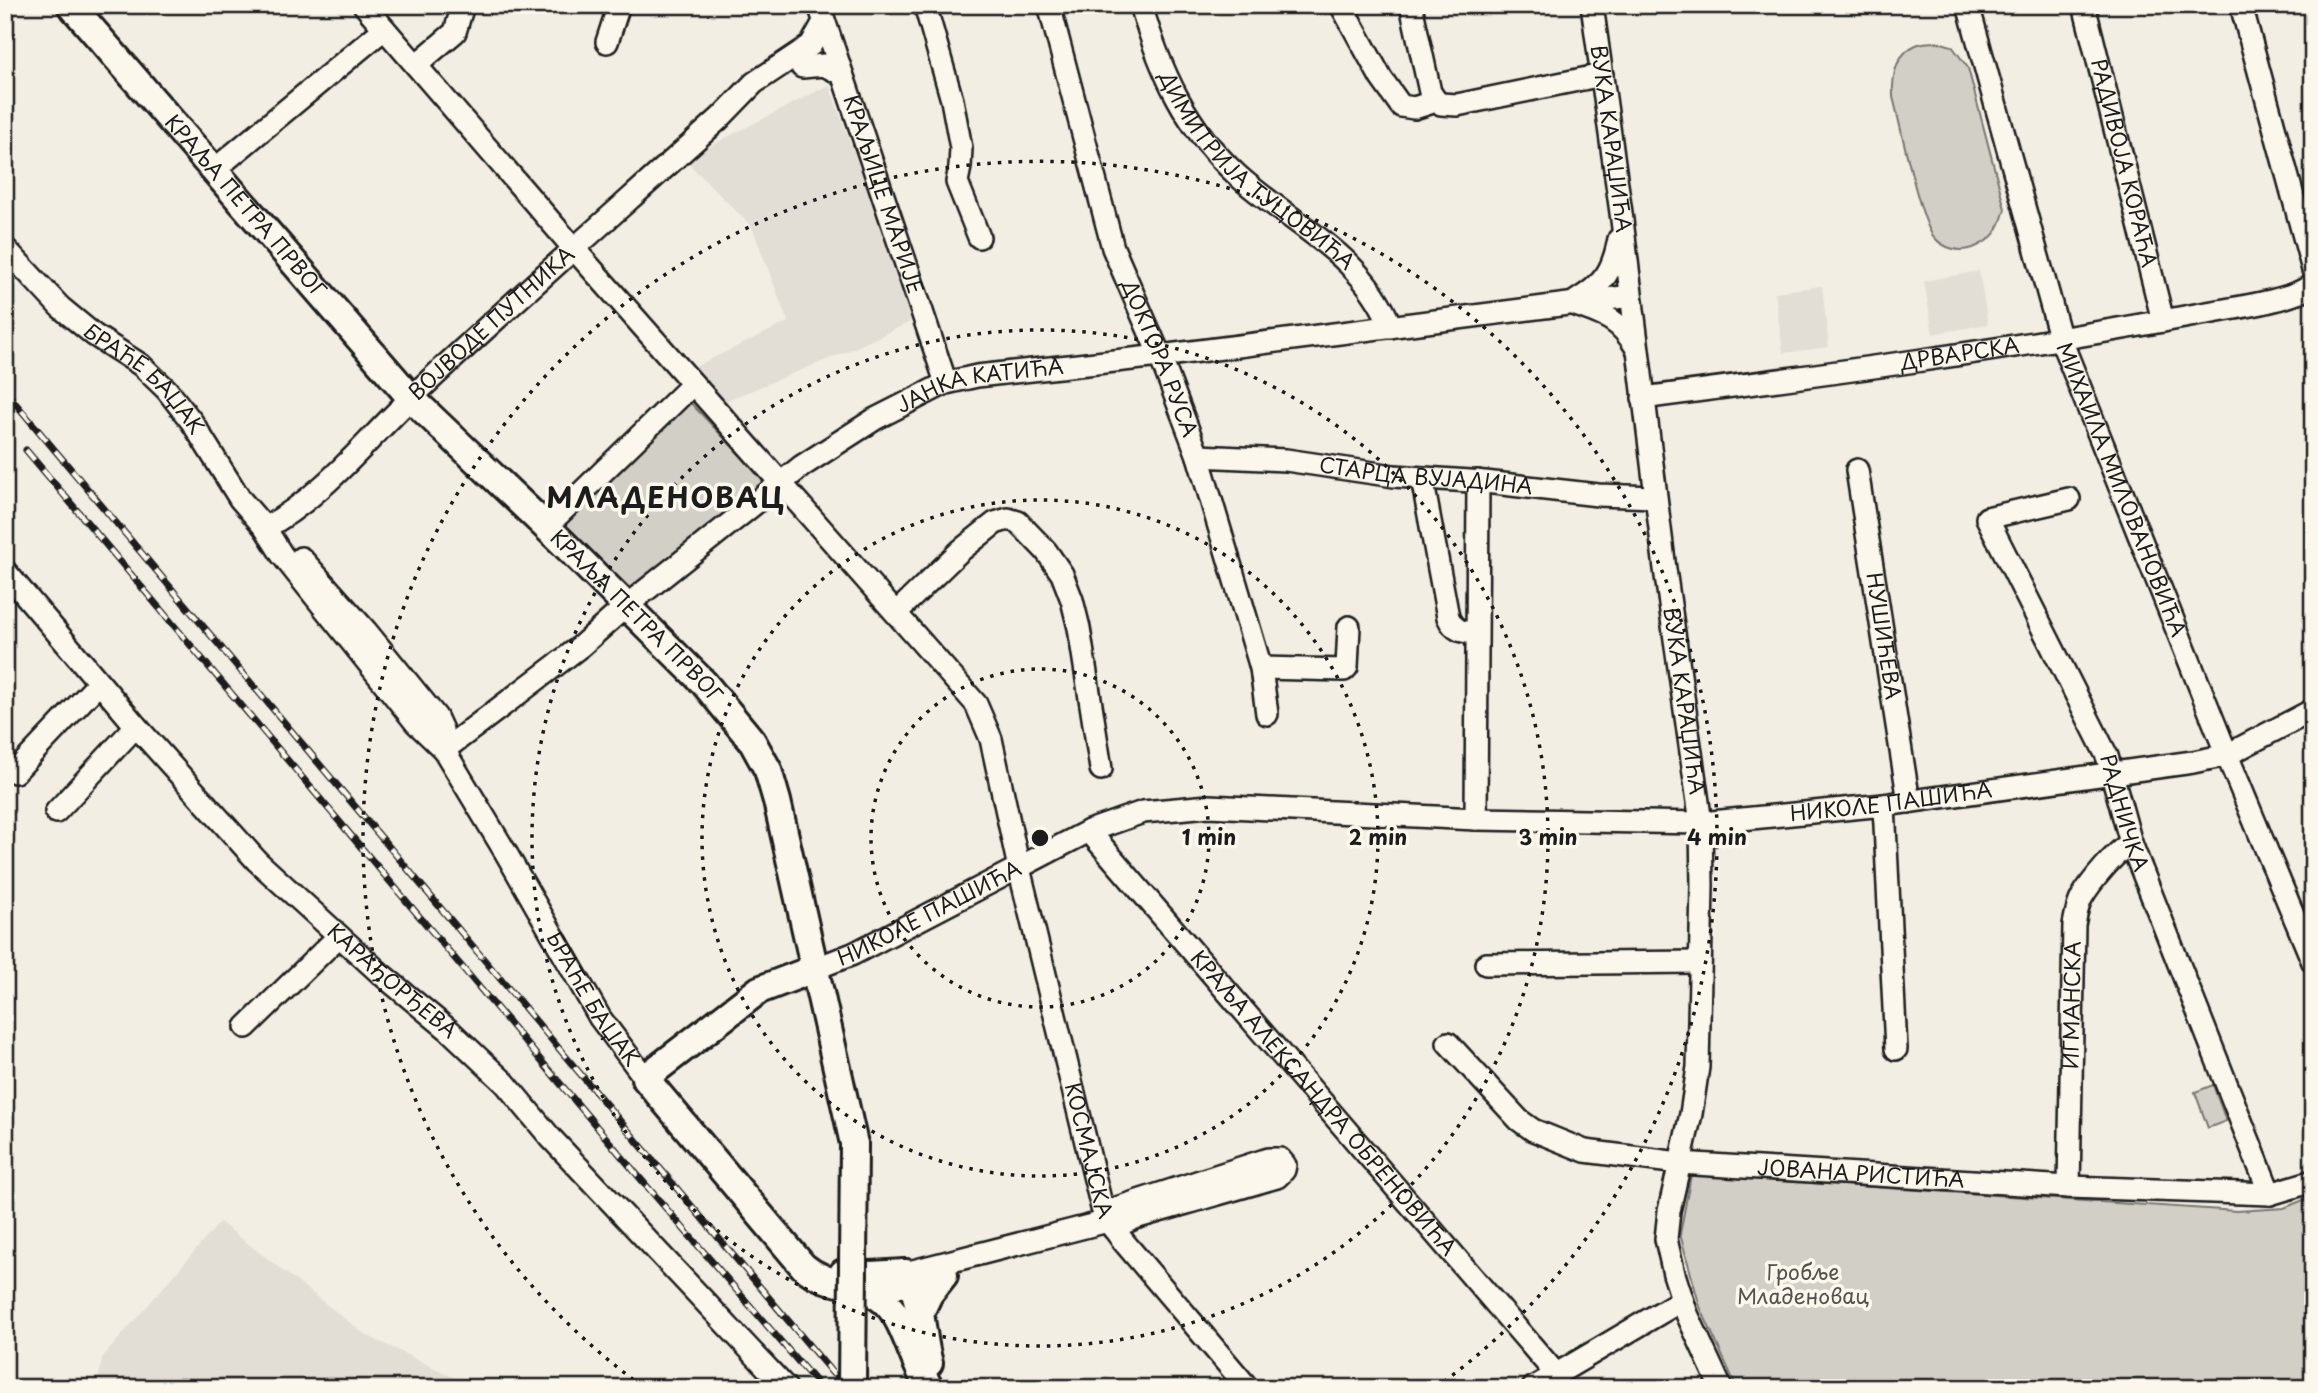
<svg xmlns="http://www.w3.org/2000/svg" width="2318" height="1393" viewBox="0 0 2318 1393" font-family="'Playpen Sans',sans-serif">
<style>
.built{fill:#e2ded5}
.green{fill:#d2cfc6;stroke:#777671;stroke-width:2}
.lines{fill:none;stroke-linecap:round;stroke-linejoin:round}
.minor-casing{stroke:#1c1c1c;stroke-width:26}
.major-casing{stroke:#1c1c1c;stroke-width:32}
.minor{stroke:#fbf7ec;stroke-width:21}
.major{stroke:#fbf7ec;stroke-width:26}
.rail-casing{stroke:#1c1c1c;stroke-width:7}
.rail{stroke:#fbf7ec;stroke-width:4.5;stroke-dasharray:13;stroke-linecap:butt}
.major-bridge-casing{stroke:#1c1c1c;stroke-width:32;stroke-linecap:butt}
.major-bridge{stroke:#fbf7ec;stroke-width:26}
.ring{fill:none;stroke:#1c1c1c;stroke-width:3.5;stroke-dasharray:3.5 7}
.labels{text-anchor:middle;stroke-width:7;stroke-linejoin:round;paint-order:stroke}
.street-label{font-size:21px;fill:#1c1c1c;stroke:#fbf7ec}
.park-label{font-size:21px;fill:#53524f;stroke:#fbf7ec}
.district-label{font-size:28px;font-weight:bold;letter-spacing:2px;fill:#1c1c1c;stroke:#fbf7ec}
.centre{fill:#1c1c1c;stroke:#fbf7ec;stroke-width:3.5}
.ring-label{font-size:21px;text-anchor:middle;font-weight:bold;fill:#1c1c1c;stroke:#fbf7ec;stroke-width:7;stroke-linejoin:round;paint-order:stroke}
</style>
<rect width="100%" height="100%" fill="#f2eee4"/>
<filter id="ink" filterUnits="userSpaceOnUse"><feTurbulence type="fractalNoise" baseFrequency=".0143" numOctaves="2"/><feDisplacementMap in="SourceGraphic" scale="14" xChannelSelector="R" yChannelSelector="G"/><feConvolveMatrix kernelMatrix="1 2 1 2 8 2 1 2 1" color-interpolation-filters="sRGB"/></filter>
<g filter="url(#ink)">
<g class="built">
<polygon points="829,85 885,236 909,309 910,322 846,352 720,403 688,370 788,322 752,227 687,162 708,147"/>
<polygon points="1979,271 1988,324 1933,334 1924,281"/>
<polygon points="1822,286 1829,347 1783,353 1775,292"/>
<polygon points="220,1222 366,1335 476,1388 97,1388 102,1358"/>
</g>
<g class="green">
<path d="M 1938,42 L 1952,46 L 1968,68 L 2005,209 C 1999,231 1994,239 1973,248 C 1959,253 1943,248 1934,237 C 1920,222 1900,123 1893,97 C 1892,77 1895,54 1916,45 C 1922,42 1931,42 1938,42 Z"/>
<polygon points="686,398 765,481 630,591 555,520"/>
<polygon points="2213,1085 2226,1121 2208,1128 2195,1092"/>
<polygon points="1691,1175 2237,1211 2284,1208 2313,1196 2313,1388 1737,1388 1700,1307 1680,1234"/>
</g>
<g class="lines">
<g class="minor-casing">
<g id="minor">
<path id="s1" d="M 364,5 L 583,259 L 976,704 L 991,739 L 1019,868 L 1102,1208 L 1108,1221 L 1123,1241 L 1248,1388"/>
<path id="s2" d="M 819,5 L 946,383"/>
<polyline points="925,5 952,100 961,148 960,167 957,182 979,237"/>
<path id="s3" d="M 1049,5 L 1113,248 L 1160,356 L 1198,456 L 1261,668 L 1267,714"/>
<path id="s4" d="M 1141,5 C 1160,71 1186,128 1237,175 C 1292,225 1362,253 1391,327"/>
<polyline points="1341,5 1381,78 1401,106 1414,108 1436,101 1441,104 1457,105 1602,75"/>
<polyline points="1411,5 1430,92 1436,101"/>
<path id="s5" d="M 1592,5 L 1622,220 L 1665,569 L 1701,823 L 1702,886 L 1698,1067 L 1691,1114 L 1669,1211 L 1666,1239 L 1674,1274 L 1687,1314 L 1721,1388"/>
<path id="s6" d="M 1968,5 L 2061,340 L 2227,755 L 2313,962"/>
<path id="s7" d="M 2084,5 L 2163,321"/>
<polyline points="2241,5 2313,270"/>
<polyline points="607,42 619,5"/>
<polyline points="416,65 455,32 463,5"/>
<polyline points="802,67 824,65 842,74"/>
<polyline points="214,170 384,29"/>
<path id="s8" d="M 5,248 L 60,307 L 94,335 L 141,365 L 167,390 L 192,422 L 240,499 L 265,528 L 282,555 L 416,723 L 444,750 L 506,853 L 600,1018 L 645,1078"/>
<path d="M 1576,301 C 1604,284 1613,271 1619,239"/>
<path d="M 1576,305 C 1605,315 1620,320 1636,347"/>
<path id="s9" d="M 1643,398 C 1826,374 2009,350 2190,316 C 2219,310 2293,302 2313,284"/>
<path id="s10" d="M 1198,456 L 1286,460 L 1394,476 L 1485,482 L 1598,495 L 1655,497"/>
<path id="s11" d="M 1857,470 L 1909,802"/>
<path d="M 1422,478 L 1448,617 C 1454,631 1462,632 1476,633"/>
<path id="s12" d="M 2069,499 L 1987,518 L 2107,756 L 2131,843 L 2270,1194"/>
<polyline points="546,527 693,384"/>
<path id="s13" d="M 265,528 C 323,496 364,443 412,397 C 512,302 617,211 720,118 L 754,83 L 811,45 L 824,22"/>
<polyline points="301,558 366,631 436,717 442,730 444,750"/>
<path id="s14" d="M 5,571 L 136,726 L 257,861 L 381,974 L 450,1031 L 505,1083 L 550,1137 L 786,1388"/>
<polyline points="897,612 960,551 995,523 1008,519 1018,522 1046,551 1062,574 1072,600 1079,628 1101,769"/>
<polyline points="1261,668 1344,670 1347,667 1349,627"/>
<path id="s15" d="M 444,750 L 581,646 L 626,606 L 802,466 L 875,419 L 946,383 L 977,376 L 1160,356 L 1631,296"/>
<polyline points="15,772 99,683"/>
<polyline points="1884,805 1896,1049"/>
<polyline points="56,812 136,726"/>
<polyline points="1476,819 1478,481"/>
<path id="s16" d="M 1089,831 L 1556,1374"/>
<polyline points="1486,964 1700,962"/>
<path id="s17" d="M 814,969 L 853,954 L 1089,831 L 1143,812 L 1209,806 L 1476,819 L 1701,823 L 1884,805 L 2193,762 L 2227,755 L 2313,710"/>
<polyline points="246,1027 339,936"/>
<path id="s18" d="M 1448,1043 L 1519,1120 L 1533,1130 L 1585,1151 L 1679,1163 L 2069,1187 L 2270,1194 L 2313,1181"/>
<path id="s19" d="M 2069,1187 L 2074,925 C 2076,915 2077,906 2082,897 C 2090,883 2116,851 2131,843"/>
<polyline points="1104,1212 1268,1159 1280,1159 1285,1165 1284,1170 1277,1177 1135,1218 1113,1228"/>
<polyline points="905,1273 1108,1221"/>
<polyline points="861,1287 898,1287 925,1281"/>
<polyline points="1533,1388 1682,1300"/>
</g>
</g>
<g class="major-casing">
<g id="major">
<path id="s20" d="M 71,5 L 411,398 L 562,542 L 704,683 L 752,741 L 768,770 L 777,801 L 854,1144"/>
<path d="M 814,969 L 759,990 L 645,1078 L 803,1266 C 829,1289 861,1280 885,1302 C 906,1321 912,1363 930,1388"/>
<polyline points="843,1273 871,1275 905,1273"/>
<path d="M 905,1273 C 922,1292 921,1337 929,1363"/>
<polyline points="919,1315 929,1294 944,1275"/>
</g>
</g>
<use href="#minor" class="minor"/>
<use href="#major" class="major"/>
<g class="rail-casing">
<g id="rail">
<polyline points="5,391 845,1388"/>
<polyline points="26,450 645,1184 821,1388"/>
</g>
</g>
<use href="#rail" class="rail"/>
<g class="major-bridge-casing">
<polyline id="major-bridge" points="852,1388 854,1144"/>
</g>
<use href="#major-bridge" class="major-bridge"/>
</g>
</g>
<g class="ring">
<circle cx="1040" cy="838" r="169"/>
<circle cx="1040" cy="838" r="338"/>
<circle cx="1040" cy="838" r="508"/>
<path d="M642 1386A677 677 0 1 1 1438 1386"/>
</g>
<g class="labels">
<g class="street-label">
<text dy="7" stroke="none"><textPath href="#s5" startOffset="135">ВУКА КАРАЏИЋА</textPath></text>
<text dy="7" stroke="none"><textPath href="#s7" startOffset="163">РАДИВОЈА КОРАЋА</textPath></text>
<text dy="7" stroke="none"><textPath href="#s4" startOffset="208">ДИМИТРИЈА ТУЦОВИЋА</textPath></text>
<text dy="7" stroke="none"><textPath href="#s2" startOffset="200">КРАЉИЦЕ МАРИЈЕ</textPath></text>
<text dy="7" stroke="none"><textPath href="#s20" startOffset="266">КРАЉА ПЕТРА ПРВОГ</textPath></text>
<text dy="7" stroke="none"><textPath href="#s13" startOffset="306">ВОЈВОДЕ ПУТНИКА</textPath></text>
<text dy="7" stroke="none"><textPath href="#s9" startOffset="320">ДРВАРСКА</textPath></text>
<text dy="7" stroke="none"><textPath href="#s3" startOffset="371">ДОКТОРА РУСА</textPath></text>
<text dy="7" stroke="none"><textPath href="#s8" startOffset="192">БРАЋЕ БАЏАК</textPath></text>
<text dy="7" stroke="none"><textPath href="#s15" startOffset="656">ЈАНКА КАТИЋА</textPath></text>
<text dy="7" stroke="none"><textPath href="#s10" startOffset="229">СТАРЦА ВУЈАДИНА</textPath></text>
<text dy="7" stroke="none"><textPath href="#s6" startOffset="509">МИХАИЛА МИЛОВАНОВИЋА</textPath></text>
<text dy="7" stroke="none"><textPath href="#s20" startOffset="833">КРАЉА ПЕТРА ПРВОГ</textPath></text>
<text dy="7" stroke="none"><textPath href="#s11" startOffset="168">НУШИЋЕВА</textPath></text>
<text dy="7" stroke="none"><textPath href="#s5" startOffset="702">ВУКА КАРАЏИЋА</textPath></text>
<text dy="7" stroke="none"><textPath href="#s17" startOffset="1115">НИКОЛЕ ПАШИЋА</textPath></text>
<text dy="7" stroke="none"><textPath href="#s12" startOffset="410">РАДНИЧКА</textPath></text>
<text dy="7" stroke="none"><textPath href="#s17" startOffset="128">НИКОЛЕ ПАШИЋА</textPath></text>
<text dy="7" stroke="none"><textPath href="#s14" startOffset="565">КАРАЂОРЂЕВА</textPath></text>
<text dy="7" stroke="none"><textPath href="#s8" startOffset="962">БРАЋЕ БАЏАК</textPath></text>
<text dy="7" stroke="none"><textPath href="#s19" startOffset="182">ИГМАНСКА</textPath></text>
<text dy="7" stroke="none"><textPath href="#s16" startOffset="359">КРАЉА АЛЕКСАНДРА ОБРЕНОВИЋА</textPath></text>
<text dy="7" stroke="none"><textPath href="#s1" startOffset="1390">КОСМАЈСКА</textPath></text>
<text dy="7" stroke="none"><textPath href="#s18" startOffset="455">ЈОВАНА РИСТИЋА</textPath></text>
</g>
<g class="park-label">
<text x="1803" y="1280">Гробље<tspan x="1803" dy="24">Младеновац</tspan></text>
</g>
<g class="district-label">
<text x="666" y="508">МЛАДЕНОВАЦ</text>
</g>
</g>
<circle cx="1040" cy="838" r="10" class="centre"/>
<g class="ring-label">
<text x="1209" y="845">1 min</text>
<text x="1378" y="845">2 min</text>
<text x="1548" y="845">3 min</text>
<text x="1717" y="845">4 min</text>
</g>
<rect width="2318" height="1393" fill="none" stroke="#fbf7ec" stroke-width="28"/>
<rect x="14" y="14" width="2290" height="1365" fill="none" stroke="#1c1c1c" stroke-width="2.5" filter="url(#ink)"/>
</svg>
